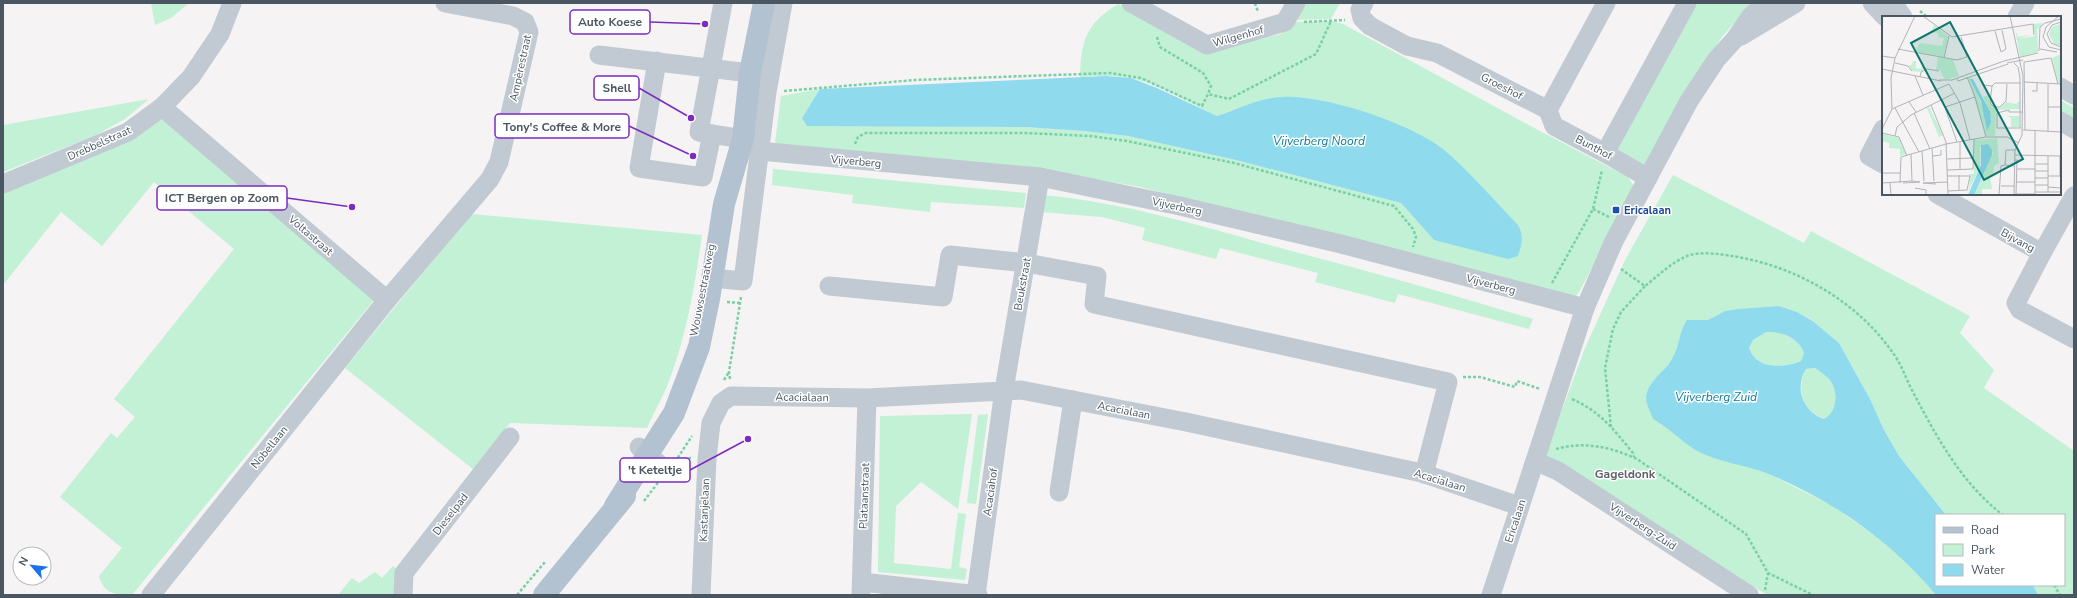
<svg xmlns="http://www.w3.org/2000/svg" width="2077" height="598" viewBox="0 0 2077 598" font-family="'Nunito Sans',sans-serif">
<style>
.green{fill:#c3f1d5}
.water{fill:#90daee;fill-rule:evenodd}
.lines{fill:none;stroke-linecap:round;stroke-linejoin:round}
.path{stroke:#7ad0a6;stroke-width:2.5;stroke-dasharray:3 2;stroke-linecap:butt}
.minor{stroke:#c1cad2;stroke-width:19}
.major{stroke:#b3c2d1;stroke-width:22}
.transit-dot{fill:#1a4fb4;stroke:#fff;stroke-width:1.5}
.labels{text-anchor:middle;stroke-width:3;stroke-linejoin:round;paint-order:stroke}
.street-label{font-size:11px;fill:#4a5661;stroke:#fff}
.transit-label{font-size:11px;font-weight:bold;fill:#164399;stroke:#fff;text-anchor:start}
.water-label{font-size:12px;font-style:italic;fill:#0c7c9b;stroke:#fff}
.neighbourhood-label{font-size:12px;font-weight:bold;fill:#5f6368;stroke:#fff}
.inset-road{fill:none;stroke:#b1b4b9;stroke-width:1}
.view{fill:#0f766e;fill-opacity:0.15;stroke:#0f766e;stroke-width:2}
.inset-edge{fill:none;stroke:#4a5661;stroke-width:2}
.leader{fill:none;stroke:#7b2cbf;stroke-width:1.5}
.callout-dot{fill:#7b2cbf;stroke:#fff;stroke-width:1.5}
.callout{fill:#fff;stroke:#7b2cbf;stroke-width:1.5}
.callout-label{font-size:12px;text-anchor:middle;font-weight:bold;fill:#4a5661}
</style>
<rect width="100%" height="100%" fill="#f5f3f3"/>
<g class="green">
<polygon points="151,3 189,3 171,18 155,25"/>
<polygon points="1298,3 1340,3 1331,19 1288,20"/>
<polygon points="1689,3 1752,3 1721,38 1646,168 1613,150"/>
<path d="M 1118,4 L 1211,51 L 1281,34 L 1288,22 L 1331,21 L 1343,24 L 1538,130 L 1628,177 L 1635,188 L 1578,294 L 1569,301 L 1141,187 L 1041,170 L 780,147 L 775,143 L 781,96 L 820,89 L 802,118 L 1025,127 L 1084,131 L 1128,136 L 1236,160 L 1401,203 L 1434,240 L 1460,245 L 1410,130 L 1371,115 L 1317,100 L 1256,102 L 1217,116 C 1191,104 1158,83 1129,78 C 1113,75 1097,76 1080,77 C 1081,40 1086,24 1118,4 Z"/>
<polygon points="149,99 125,119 96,135 3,172 3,125"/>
<polygon points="2060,100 2074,108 2074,119 2060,111"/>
<path d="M 157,119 L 166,121 L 378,295 L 132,595 C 115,595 104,594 99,576 L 122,548 L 60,497 L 111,433 L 117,438 L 135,417 L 114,399 L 234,249 L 154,182 L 102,246 L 61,212 L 3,285 L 3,190 Z"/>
<polygon points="773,169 1026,193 1024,208 931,202 930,212 852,203 853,195 772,185"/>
<polygon points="1673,175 1804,243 1811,231 1970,316 1960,333 1994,370 1984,388 2074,451 2074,595 2038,595 2033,585 2064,585 2064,515 1946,515 1899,456 1884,430 1870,399 1839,343 1814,322 1797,312 1779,306 1737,309 1725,311 1708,320 1696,320 1680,344 1673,359 1651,384 1646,399 1653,418 1668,427 1681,440 1771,475 1831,505 1886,543 1914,569 1936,595 1767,595 1544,458 1585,348 1625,260"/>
<path d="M 1043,195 C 1121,202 1198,225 1273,246 C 1360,269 1447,293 1533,319 L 1529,329 L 1398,294 L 1395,303 L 1315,282 L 1318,273 L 1220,248 L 1216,259 L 1142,240 L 1145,228 L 1102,217 L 1040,212 Z"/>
<path d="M 471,214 L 702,235 C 695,284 687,334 669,381 C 663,397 654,412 647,428 L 510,423 L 474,470 L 345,368 Z"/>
<path d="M 1766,332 C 1782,332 1798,337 1804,353 L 1801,361 C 1784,368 1756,370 1749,348 L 1753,340 Z"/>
<path d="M 1815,368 C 1819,371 1824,374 1828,378 C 1839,389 1838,412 1824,419 C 1803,411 1795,388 1806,369 Z"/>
<polygon points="972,414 958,509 921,482 896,506 894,563 951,569 958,513 966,514 959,567 967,569 965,580 878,572 880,416"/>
<polygon points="988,414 976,504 967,503 978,415"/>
<polygon points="393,566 400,572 399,595 338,595 352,578 359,583 375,572 382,578"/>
</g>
<g class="water">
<path d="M 1106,76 L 1131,78 L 1157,88 L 1217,116 C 1238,109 1258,98 1281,97 C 1323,94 1410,123 1443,149 C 1468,170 1495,201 1518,225 C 1524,236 1522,244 1518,256 L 1508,259 L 1434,240 L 1401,203 L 1236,160 L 1128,136 L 1084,131 L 1025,127 L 807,126 L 802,118 L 820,89 Z"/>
<path d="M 1779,306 L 1797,312 L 1814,322 L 1839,343 L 1870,399 L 1884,430 L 1899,456 L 1946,515 L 1936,515 L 1936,585 L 2033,585 L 2038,595 L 1936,595 C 1892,542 1835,502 1771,475 C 1748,465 1721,463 1699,452 C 1682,443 1670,428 1653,419 C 1651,413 1646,404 1646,398 C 1648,379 1666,372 1673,357 C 1680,345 1679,331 1687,320 L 1708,320 L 1725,311 L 1737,309 ZM 1766,332 C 1782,332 1798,337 1804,353 L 1801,361 C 1784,368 1756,370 1749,348 L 1753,340 ZM 1815,368 C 1819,371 1824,374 1828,378 C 1839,389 1838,412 1824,419 C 1803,412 1794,387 1806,369 Z"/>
</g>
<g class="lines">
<g class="path">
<polyline points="1255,3 1258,12"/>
<polyline points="1920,11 1927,17"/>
<polyline points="1304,22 1345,20"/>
<polyline points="1157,37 1160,47 1203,73 1211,86 1208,94"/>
<polyline points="784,91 915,80 1110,73 1141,78 1202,106 1208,94 1229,99 1316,54 1331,21"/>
<polyline points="855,144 858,137 866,133 1026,133 1090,136 1127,141 1234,163 1394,206 1413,229 1416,237 1413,247"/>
<polyline points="1593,209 1609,217"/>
<path d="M 1621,269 L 1645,286 C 1659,275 1671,263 1687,256 C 1700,251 1719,254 1732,256 C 1797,266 1861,303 1897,359 C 1903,369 1907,381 1913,392 C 1936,436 1962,484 2003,515"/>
<polyline points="1552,283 1593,209 1602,170"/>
<polyline points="727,302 740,303"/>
<polyline points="1463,377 1480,377 1515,387 1517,381 1540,389"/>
<polyline points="730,379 729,372 741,297"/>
<polyline points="724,380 729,372"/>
<path d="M 1572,399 C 1601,412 1613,429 1633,453 L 1634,457"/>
<polyline points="1611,427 1605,368 1613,329 1621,312 1645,286"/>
<path d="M 1556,449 C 1585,441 1611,447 1637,459 L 1746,534 L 1768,573 L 1813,595"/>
<polyline points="678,459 691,458"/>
<polyline points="675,462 692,436"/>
<polyline points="644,501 660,480"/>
<polyline points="2054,585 2060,595"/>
<polyline points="1765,590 1768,573"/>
<polyline points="517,595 545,562"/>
</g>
<g class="minor">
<polyline points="723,3 699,132 743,139"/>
<polyline points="1131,3 1207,45 1285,22 1296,3"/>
<polyline points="1364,3 1360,10 1362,18 1370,26 1407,46 1437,53 1548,110 1606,3"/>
<polyline points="1872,3 1885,17"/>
<polyline points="1893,3 1903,17"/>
<polyline points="2017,17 2025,3"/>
<polyline points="1741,36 1796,3"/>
<polyline points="599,55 750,73"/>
<polyline points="657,61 639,168 703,177 712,134"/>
<polyline points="2060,87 2074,95"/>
<polyline points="162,107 387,300"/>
<polyline points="1548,110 1554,126 1605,153 1648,178"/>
<polyline points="2060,121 2074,129"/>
<polyline points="1883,129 1869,156 1883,164"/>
<polyline points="760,151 1040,177 1180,206 1341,244 1585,308"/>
<polyline points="1605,153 1687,3"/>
<polyline points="3,184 128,132 162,107 191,77 220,34 232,3"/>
<polyline points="1937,194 2042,253 2074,196"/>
<polyline points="2042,253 2016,303 2020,310 2074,339"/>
<polyline points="712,278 743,281 767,92 783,3"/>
<polyline points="829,286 943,297 950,255 1026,263 1097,276 1094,304 1448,382 1424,474"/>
<polyline points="639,447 658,463"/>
<polyline points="1535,461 1558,471 1749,595"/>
<polyline points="1059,492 1073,400"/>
<polyline points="862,582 978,595"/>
<polyline points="151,595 387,300 490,179 499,162 529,32 525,22 513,16 445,3"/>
<polyline points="403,595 404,573 510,437"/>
<polyline points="701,595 707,459 711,423 721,403 731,396 867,398 1021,390 1186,422 1422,473 1519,506"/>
<polyline points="861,595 867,398"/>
<polyline points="976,595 1004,390 1040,177"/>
<polyline points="1491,595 1585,308 1614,241 1689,101 1716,60 1735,39 1750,17 1766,3"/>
</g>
<g class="major">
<polyline points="615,506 674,413 699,347 709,299 724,204 743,139 750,73 764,3"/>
<polyline points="544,595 625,496"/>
</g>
</g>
<rect class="transit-dot" x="1612" y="206" width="8" height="8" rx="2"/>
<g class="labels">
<g class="street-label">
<text transform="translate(1238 36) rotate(-16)" y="4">Wilgenhof</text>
<text transform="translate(520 68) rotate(-78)" y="4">Ampèrestraat</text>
<text transform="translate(1502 86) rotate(27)" y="4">Groeshof</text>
<text transform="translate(99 143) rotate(-24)" y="4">Drebbelstraat</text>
<text transform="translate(1594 147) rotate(28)" y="4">Bunthof</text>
<text transform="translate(856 161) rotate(5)" y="4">Vijverberg</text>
<text transform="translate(1177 206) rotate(12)" y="4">Vijverberg</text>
<text transform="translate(311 235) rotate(41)" y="4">Voltastraat</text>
<text transform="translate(2018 240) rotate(29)" y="4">Bijvang</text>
<text transform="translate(1022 284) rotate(-80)" y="4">Beukstraat</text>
<text transform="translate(1491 284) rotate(15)" y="4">Vijverberg</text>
<text transform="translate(702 290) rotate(-79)" y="4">Wouwsestraatweg</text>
<text transform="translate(802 397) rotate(1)" y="4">Acacialaan</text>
<text transform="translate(1124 410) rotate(11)" y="4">Acacialaan</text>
<text transform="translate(269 447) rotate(-51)" y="4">Nobellaan</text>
<text transform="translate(1440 480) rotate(17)" y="4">Acacialaan</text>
<text transform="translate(990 492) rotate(-82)" y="4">Acaciahof</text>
<text transform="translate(864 496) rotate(-88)" y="4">Plataanstraat</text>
<text transform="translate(704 510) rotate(-88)" y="4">Kastanjelaan</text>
<text transform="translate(450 514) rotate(-52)" y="4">Dieselpad</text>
<text transform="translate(1515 521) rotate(-72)" y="4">Ericalaan</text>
<text transform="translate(1643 526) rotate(33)" y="4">Vijverberg-Zuid</text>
</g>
<g class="transit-label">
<text x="1624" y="214">Ericalaan</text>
</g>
<g class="water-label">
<text x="1319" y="145">Vijverberg Noord</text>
<text x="1716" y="401">Vijverberg Zuid</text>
</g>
<g class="neighbourhood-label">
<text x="1625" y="478">Gageldonk</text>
</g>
</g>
<g transform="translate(1882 16)">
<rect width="179" height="179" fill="#f5f3f3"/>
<path d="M 161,7 L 155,13 L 156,36 L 138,41 L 133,13 L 136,21 L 148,19 L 137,23 L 153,20 L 151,8 ZM 179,8 L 179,30 L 172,28 L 167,18 L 170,11 ZM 52,9 L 66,20 L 62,41 L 33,35 L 38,27 L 60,30 L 62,22 L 56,21 L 56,17 L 49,16 ZM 179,38 L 179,67 L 176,67 L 170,42 ZM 56,41 L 71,44 L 77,60 L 63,64 L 58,54 L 54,54 ZM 31,45 L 34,45 L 34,52 L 39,53 L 40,49 L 45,52 L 38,56 L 30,55 L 27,49 L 23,49 L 30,49 ZM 89,61 L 101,93 L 104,114 L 109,103 L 101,80 L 107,80 L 107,87 L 111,91 L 118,92 L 124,86 L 134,88 L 138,85 L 138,93 L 114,94 L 113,120 L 104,120 L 86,62 ZM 47,91 L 61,119 L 57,121 L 45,92 ZM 125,100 L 137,100 L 137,111 L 129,111 L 129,102 ZM 1,118 L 17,122 L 24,138 L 18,140 L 18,133 L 7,132 L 7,127 L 0,125 ZM 115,122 L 117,147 L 112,150 L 111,161 L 108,161 L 110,173 L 100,173 L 100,178 L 92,179 L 111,137 L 106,128 L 101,128 L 98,132 L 98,152 L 84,179 L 88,169 L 87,158 L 92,158 L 92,124 Z" fill="#c3f1d5"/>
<path d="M 88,63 L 91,63 L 108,96 L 109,106 L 105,115 L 99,85 ZM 106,128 L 110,134 L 110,139 L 92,179 L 86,179 L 99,149 L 99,129 Z" fill="#90daee"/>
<path class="inset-road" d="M 41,0 L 70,21 L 151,8 L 152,19M 128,0 L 141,60 L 140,119 L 133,134M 177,0 L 164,11 L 161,21 L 167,31 L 179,34M 179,6 L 170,9 L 165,18 L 169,27 L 179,31M 113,15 L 119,36 L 124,33 L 120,14M 16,33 L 75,44 L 85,41 L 79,21M 158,33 L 175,36M 157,35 L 158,11 L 163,7 L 179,3M 0,40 L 13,42M 62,42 L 67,20M 13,47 L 26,50 L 30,55M 125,47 L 141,44M 132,47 L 136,51 L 138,62 L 138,112M 0,53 L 59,65M 33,60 L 41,79M 38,61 L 39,56 L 45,53 L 57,55M 85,61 L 93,81 L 104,121M 75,63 L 76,65 L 126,48M 57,64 L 70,64 L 122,45 L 156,37M 99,64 L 102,69 L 110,70 L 113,67 L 139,67M 142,66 L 179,68M 110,70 L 108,87 L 112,91 L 118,91 L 124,85 L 125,68M 150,75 L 155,75 L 155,66M 60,83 L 75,126M 27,86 L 34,96M 49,89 L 64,126 L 66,179M 63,91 L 93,81M 166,91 L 179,91M 13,92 L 37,136M 10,93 L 9,62 L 13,42 L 33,0M 32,97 L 48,133M 139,112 L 115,112 L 115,97 L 127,94 L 127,96 L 140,96M 0,113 L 10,93 L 67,68 L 78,87 L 88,124M 141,114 L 143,114 L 142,46 L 169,42 L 176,68M 143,114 L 179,116M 166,116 L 166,68M 0,117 L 17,121 L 25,140M 13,120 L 15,111 L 29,99 L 73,77M 78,126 L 78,153M 50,132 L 52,165M 40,135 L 42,165M 29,138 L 30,165M 133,139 L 179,140M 51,140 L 59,139 L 59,134M 166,140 L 166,176M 65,143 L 90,142M 133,144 L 135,144 L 134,178M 153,148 L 166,148M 132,150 L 123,149 L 124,134 L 133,134M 135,153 L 153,153M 65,154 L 91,153 L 92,123M 153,155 L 166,155M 0,157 L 18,157M 77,159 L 77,174M 65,160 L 88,160 L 85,174 L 66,175M 166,160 L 179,160M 178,160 L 178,140M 153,162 L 166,162M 134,166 L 153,166M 0,167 L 30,165 L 38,166 L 21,167M 8,167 L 9,179M 18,167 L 19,141 L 64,128 L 104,121 L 125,121 L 137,127M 54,168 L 41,167 L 66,166M 153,169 L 166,169M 119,170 L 132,170M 166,171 L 179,172M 33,172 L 44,174 L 44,179M 153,176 L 179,176M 133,178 L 153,178M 117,179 L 119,150 L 123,149M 132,179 L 133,133M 153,179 L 153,114"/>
<path class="view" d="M 68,6 L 141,143 L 102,164 L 29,27 Z"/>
<rect width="179" height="179" class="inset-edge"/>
</g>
<path class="leader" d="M705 24L650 22M691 118L639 88M693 156L629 126M352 207L287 198M748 439L690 470"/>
<g class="callout-dot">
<circle cx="705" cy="24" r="4"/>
<circle cx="691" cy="118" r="4"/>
<circle cx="693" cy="156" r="4"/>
<circle cx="352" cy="207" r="4"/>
<circle cx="748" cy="439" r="4"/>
</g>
<g class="callout">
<rect x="570" y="10" width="80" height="24" rx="4"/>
<rect x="594" y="76" width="45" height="24" rx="4"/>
<rect x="495" y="114" width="134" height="24" rx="4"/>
<rect x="157" y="186" width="130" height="24" rx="4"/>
<rect x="620" y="458" width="70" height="24" rx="4"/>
</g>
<g class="callout-label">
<text x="610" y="26">Auto Koese</text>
<text x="617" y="92">Shell</text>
<text x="562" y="131">Tony's Coffee &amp; More</text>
<text x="222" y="202">ICT Bergen op Zoom</text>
<text x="655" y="474">'t Keteltje</text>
</g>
<rect width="2077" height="598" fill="none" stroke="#4a5661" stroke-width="8"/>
<rect x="1935" y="514" width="130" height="72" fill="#ffffff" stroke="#b7bbc0"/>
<rect x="1943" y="527" width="20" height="6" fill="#b3c2d1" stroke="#b7bbc0"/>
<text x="1971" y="534" font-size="12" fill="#4a5661">Road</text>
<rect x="1943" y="544" width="20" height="12" fill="#c3f1d5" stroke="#b7bbc0"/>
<text x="1971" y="554" font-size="12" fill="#4a5661">Park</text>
<rect x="1943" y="564" width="20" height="12" fill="#90daee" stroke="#b7bbc0"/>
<text x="1971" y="574" font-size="12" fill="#4a5661">Water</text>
<g transform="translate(32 566) rotate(298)"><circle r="19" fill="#ffffff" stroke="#b7bbc0"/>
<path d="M0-3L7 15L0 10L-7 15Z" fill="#1a73e8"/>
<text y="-6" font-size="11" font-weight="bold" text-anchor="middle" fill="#4a5661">N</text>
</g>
</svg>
